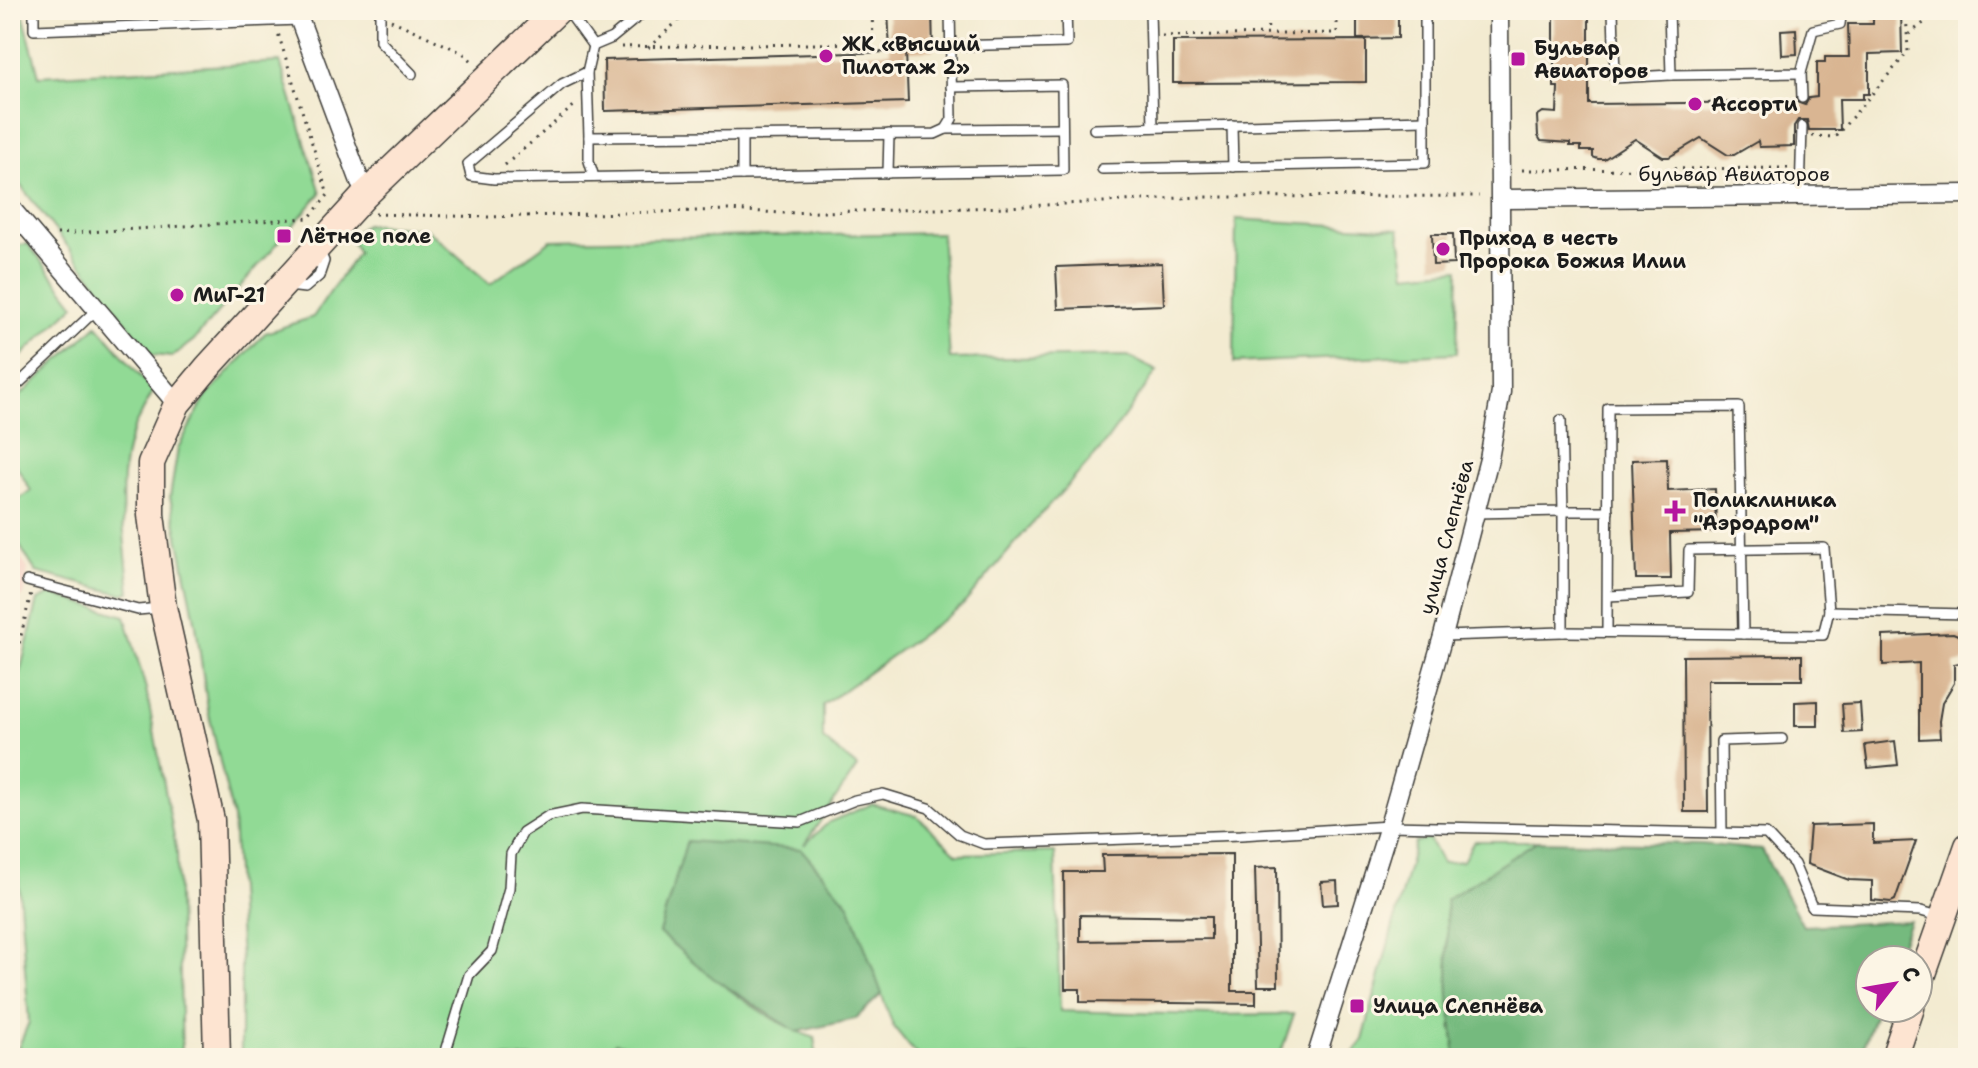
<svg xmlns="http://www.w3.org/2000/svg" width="1978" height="1068" viewBox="0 0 1978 1068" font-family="'Shantell Sans',sans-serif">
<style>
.built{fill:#f6d1c5}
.green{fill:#91da95;stroke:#567b58;stroke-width:2}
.forest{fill:#74ba7e;stroke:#486b4d;stroke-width:2}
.building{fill:#d9b592;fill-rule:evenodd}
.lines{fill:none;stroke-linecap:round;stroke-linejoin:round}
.lane-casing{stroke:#3c3b37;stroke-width:12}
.street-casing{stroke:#3c3b37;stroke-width:21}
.secondary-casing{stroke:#3c3b37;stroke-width:29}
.path{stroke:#3c3b37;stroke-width:3;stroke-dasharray:2 6;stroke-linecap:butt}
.lane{stroke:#fff;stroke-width:9}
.street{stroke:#fff;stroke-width:18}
.secondary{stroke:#fde4d1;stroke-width:26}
.poi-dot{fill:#b5179e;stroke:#fcf5e5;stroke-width:3}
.labels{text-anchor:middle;stroke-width:6;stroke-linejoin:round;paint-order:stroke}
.poi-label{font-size:20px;font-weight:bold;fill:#1c1c1c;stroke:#fcf5e5;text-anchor:start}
.street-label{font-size:20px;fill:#1c1c1c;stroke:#fcf5e5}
</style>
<rect width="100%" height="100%" fill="#fcf5e5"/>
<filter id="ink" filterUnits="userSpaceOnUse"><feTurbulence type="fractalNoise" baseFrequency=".0125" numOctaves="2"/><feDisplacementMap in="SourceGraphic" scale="16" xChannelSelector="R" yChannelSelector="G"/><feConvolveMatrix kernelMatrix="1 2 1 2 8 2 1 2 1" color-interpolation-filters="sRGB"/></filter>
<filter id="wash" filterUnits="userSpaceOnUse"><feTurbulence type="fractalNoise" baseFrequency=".006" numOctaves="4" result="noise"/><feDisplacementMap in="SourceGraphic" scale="32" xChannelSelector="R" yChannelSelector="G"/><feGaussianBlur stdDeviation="1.8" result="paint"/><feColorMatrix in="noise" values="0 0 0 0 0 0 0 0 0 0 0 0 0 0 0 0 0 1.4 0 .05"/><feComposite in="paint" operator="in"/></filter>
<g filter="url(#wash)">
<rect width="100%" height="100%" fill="#f3ebd1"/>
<polygon class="built" points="10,539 28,569 25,593 10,612"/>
<g class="green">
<polygon points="10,10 22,10 39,76 280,62 321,193 194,340 172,357 152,355 10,172"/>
<polygon points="1236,219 1399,229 1406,274 1459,269 1457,353 1234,363"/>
<path d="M 366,224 L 427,229 L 490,284 L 551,240 L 941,233 L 950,359 L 1128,356 L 1157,371 L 1100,450 L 1023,534 L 963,605 L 823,705 L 823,739 L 857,767 L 804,845 L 829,822 L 872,804 L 917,816 L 957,854 L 1055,852 L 1060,1011 L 1208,1015 L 1294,1014 L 1279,1058 L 919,1058 L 893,1026 L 849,904 L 687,841 L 659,933 C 701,968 764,1022 815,1038 L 816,1058 L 651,1058 L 649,1050 L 615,1043 L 607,1058 L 420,1058 L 416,1050 L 361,1047 L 364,1058 L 241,1058 L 241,962 L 233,818 L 208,710 L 196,625 L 170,497 L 178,448 L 205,398 L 265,333 L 313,317 L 358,252 L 349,239 Z"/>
<polygon points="28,244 75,305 10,367 10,246"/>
<path d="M 97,325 L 153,391 C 147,405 138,417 133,430 C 114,476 125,544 130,592 L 121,594 L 36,572 L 10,530 L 10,505 L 31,491 L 10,455 L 10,405 Z"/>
<polygon points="51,594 125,616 146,689 177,853 182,1058 14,1058 29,1022 10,767 10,712 38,600"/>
<polygon points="1429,839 1442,863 1463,861 1474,841 1537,841 1446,901 1449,996 1456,1058 1350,1058 1363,1040 1415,842"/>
</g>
<g class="forest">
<polygon points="687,841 801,849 849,904 882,994 855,1019 797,1032 713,978 659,933"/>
<polygon points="1537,841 1701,844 1762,850 1803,926 1910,921 1895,960 1870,960 1870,1008 1877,1008 1859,1058 1456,1058 1449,996 1446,900"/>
</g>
<g id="blocks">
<g class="building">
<polygon points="888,10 932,10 933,50 906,51 908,102 605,111 604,60 890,52"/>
<polygon points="1357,10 1398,10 1398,38 1357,39"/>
<polygon points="1554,10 1589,10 1589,104 1796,102 1805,105 1809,98 1817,97 1817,62 1825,62 1825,57 1849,57 1848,24 1873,24 1873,10 1901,10 1902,53 1869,54 1869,94 1863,94 1863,99 1839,99 1840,130 1809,130 1807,120 1798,120 1794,126 1794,146 1759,147 1758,141 1734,155 1728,155 1701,138 1669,157 1663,157 1635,139 1604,159 1598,159 1593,157 1593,151 1581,151 1581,146 1570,146 1570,143 1541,141 1538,136 1537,116 1543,112 1557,113 1558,87 1554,87"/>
<polygon points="1796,29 1797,54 1782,55 1781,30"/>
<polygon points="1366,40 1366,82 1173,83 1173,41"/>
<polygon points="1432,234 1453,234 1454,264 1433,265"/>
<polygon points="1162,263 1164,305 1058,309 1056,267"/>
<polygon points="1667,459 1668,491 1715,489 1716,532 1670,533 1671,579 1636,579 1632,460"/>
<polygon points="1953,633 1965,638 1968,653 1964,662 1954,664 1954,683 1942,703 1939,721 1940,738 1919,739 1919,663 1883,665 1883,636"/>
<polygon points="1802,655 1802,680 1707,680 1708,812 1684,812 1683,656"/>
<polygon points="1818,701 1818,726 1795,726 1795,702"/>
<polygon points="1860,703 1862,732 1844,733 1842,704"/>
<polygon points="1895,741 1898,765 1868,768 1865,745"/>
<polygon points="1873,824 1873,843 1916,841 1895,900 1891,902 1872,900 1872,881 1849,880 1807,864 1810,826"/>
<path d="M 1232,854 L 1232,991 L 1256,991 L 1256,1004 L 1080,1002 L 1080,989 L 1065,989 L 1064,872 L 1103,872 L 1102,855 ZM 1080,915 L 1211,917 L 1211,939 L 1080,941 Z"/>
<polygon points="1277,867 1278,986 1258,986 1255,868"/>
<polygon points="1337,881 1338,904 1323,905 1321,882"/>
</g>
</g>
</g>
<g filter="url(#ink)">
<use href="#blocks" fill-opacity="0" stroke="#3c3b37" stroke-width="2"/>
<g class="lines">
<g class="lane-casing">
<g id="lane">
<polyline points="34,10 34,30 300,20"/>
<polyline points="380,10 380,41 412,74"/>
<polyline points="567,10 593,46 612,38 646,10"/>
<polyline points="1150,10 1153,127"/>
<polyline points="1613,10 1615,78 1671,75 1669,10"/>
<polyline points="593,46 587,72 589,137 935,134 946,129 952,119 950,10"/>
<polyline points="950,46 1067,43 1066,10"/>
<polyline points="587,72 562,84 468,164 471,176 494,179 1063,170 1062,85 951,87"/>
<polyline points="1801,73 1802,98"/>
<polyline points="1671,75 1801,73 1813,30 1840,24 1842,10"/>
<polyline points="1232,125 1233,167"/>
<polyline points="946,129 1062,128"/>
<polyline points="1094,129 1424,120"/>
<polyline points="742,136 742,175"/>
<polyline points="589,137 589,161 594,177"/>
<polyline points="1102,169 1425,163 1425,10"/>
<polyline points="888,173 889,134"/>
<polyline points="1800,196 1802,126"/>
<polyline points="288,286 305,288 319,276 324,261 319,250"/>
<polyline points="10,392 97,309"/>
<polyline points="10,502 10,503"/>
<polyline points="1476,513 1563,511 1561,420"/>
<polyline points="27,581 138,610 160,608"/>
<polyline points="1608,596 1688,592 1689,550 1824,548 1829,611"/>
<polyline points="1563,632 1823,635 1829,611 1968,614"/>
<polyline points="1607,632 1608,408 1739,407 1743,634"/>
<polyline points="1443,636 1563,632 1563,511 1608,511"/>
<polyline points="1722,832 1721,741 1782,739"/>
<polyline points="444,1058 469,975 492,951 509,888 511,854 523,832 548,816 582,809 800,822 855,800 883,794 929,808 960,835 984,844 1241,835 1389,826 1766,834 1794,864 1812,907 1921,911 1942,917"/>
</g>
</g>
<g class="street-casing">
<g id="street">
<polyline points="296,10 365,195"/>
<polyline points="1501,199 1968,194"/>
<polyline points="10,207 177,404"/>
<polyline points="1316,1058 1389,826 1443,636 1489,459 1501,392 1499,10"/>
</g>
</g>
<g class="secondary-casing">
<g id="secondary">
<polyline points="1918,988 1968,846"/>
<polyline points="217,1058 211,820 163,607 151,515 151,463 177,404 207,368 365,195 558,10"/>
<polyline points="1894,1058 1911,1008"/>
</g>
</g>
<g class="path">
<polyline points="1267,10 1268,34"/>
<polyline points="391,20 463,53 473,62"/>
<polyline points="1909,34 1941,10"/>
<polyline points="1162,36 1337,33 1337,10"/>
<polyline points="621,47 873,43 872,10"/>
<polyline points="648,48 690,10"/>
<polyline points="1812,136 1835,137 1908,52 1906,10"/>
<polyline points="505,165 575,105"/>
<polyline points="1522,170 1788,168"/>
<polyline points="375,214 490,217 727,210 783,213 1007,207 1200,197 1479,196"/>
<polyline points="57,234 309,218 328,195 278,33"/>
<polyline points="202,301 233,303"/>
<polyline points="10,682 31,593"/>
<polyline points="10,915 17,1026 10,1046"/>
</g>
<use href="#lane" class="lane"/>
<use href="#street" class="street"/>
<use href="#secondary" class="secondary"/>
</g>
</g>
<g class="poi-dot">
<circle cx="826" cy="56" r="8"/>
<rect x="1510" y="51" width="16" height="16" rx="4"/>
<circle cx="1695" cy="104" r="8"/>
<rect x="276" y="228" width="16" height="16" rx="4"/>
<circle cx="1443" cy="249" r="8"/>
<circle cx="177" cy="295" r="8"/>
<path d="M1671 499h8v8h8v8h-8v8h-8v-8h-8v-8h8z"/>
<rect x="1349" y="998" width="16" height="16" rx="4"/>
</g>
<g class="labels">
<g class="poi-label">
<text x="842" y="51">ЖК «Высший<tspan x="842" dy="23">Пилотаж 2»</tspan></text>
<text x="1534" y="55">Бульвар<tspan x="1534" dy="23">Авиаторов</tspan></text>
<text x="1711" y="111">Ассорти</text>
<text x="300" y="243">Лётное поле</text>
<text x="1459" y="245">Приход в честь<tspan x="1459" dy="23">Пророка Божия Илии</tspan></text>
<text x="193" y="302">МиГ-21</text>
<text x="1693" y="507">Поликлиника<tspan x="1693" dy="23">"Аэродром"</tspan></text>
<text x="1373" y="1013">Улица Слепнёва</text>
</g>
<g class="street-label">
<text x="1734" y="181">бульвар Авиаторов</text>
<text transform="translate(1446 537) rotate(-75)" y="7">улица Слепнёва</text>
</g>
</g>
<rect width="1978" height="1068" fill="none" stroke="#fcf5e5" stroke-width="40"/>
<g transform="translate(1894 984) rotate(59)"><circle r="38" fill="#fcf5e5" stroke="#a29e95" stroke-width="2"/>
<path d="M0-6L14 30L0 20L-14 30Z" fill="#b5179e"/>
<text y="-12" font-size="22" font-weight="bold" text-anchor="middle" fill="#1c1c1c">С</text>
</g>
</svg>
